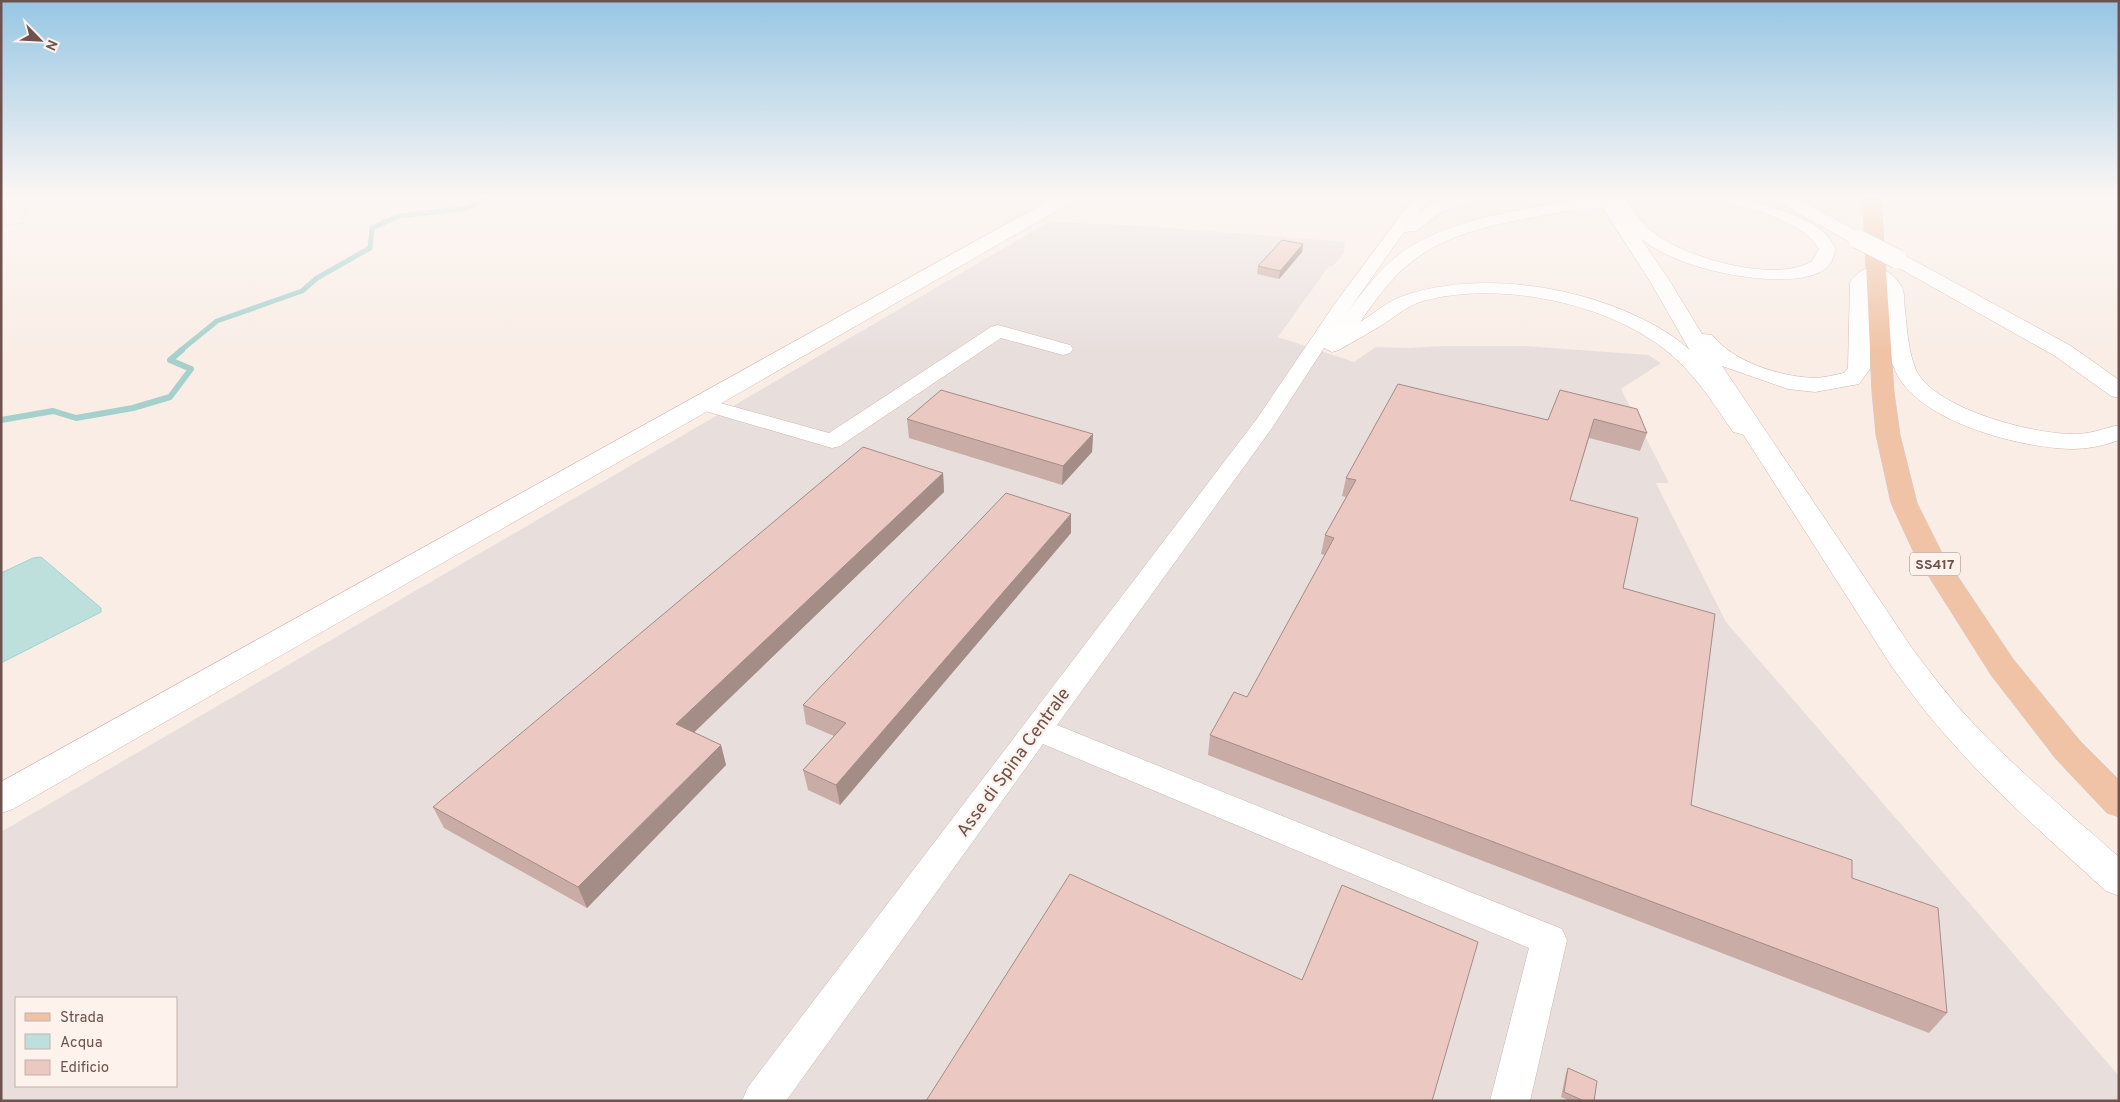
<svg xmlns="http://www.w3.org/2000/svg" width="2120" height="1102" viewBox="0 0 2120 1102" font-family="Overpass,sans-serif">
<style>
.industrial{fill:#e8dfdd;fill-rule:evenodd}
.water{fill:#bde0dd;stroke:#a5d1cd}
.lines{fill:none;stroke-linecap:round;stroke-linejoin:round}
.stream-far1{stroke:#a5d1cd;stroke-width:5}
.stream{stroke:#a5d1cd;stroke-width:6}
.street-casing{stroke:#ccb6b1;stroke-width:1}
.secondary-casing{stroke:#ceb5ae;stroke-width:1}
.primary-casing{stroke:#d4cbca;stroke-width:1}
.path{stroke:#d0aba4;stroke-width:2;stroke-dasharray:0.5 2.5;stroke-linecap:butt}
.street{fill:#fff;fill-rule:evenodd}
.secondary{fill:#fff;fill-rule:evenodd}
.primary{fill:#f0c3a6;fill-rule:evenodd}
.street-bridge-casing{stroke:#ccb6b1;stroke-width:18;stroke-linecap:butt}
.secondary-bridge-casing{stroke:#ceb5ae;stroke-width:20;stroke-linecap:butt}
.street-bridge{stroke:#fff;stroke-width:18}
.secondary-bridge{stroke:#fff;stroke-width:19}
.wall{fill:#caaca6}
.shaded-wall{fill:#a48c87}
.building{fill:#ebc8c1;stroke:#a48c87}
.labels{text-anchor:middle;stroke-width:4.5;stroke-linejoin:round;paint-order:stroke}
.shield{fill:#fdf2ec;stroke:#9a827d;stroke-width:1}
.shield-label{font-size:14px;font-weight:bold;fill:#6f524e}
.near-street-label{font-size:18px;fill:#6f524e;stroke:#fdf2ec}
</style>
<rect width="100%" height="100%" fill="#f9ede6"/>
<path class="industrial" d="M 1049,222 L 1145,226 L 1345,242 L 1344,253 L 1333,266 L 1329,266 L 1278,337 L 1354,362 L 1376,347 L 1409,348 L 1444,346 L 1525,346 L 1648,355 L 1661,363 L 1621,389 L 1669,483 L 1656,483 L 1726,622 L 2119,1076 L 2119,1101 L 1,1101 L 1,832 ZM 16,998 L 176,998 L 176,1086 L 16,1086 Z"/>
<polygon class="water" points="41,557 101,608 101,612 1,663 1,573 33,558"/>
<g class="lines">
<polyline class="stream-far1" points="180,351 217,321 302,291 317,278 370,248 372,228 398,216 463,209 493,197"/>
<polyline class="stream" points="1,420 53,411 76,418 133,408 170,397 191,369 170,360 182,350"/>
<g class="street-casing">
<g id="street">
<path d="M 1414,197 L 1430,197 L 1418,213 C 1440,198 1453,197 1479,197 L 1476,200 L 1443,211 L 1416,231 L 1404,232 L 1344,317 C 1360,295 1376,273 1397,256 C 1445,218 1524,210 1582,198 L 1588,200 L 1590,203 L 1588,206 C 1529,221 1459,223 1410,263 C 1390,279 1375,301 1360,322 C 1375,313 1389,300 1406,295 C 1488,268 1604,289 1675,338 C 1707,361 1730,396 1752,427 L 1749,432 L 1741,434 L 1733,432 C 1713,402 1692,370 1663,348 C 1602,301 1493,280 1420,302 C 1408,306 1398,314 1388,321 C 1372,332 1355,340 1339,350 L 1332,352 L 1324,348 L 1272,428 L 1057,725 L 1562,929 L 1567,940 L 1530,1101 L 1490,1101 L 1529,948 L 1043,744 L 786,1101 L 742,1101 L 748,1087 L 1256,420 L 1334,305 Z"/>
<path d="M 1608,197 L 1624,197 C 1633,210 1641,223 1653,232 C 1685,258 1776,284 1812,261 L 1819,249 C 1803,220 1747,208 1717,200 L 1714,197 L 1742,197 L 1795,215 L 1813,224 L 1827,235 L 1836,249 C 1834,254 1833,260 1830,264 C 1808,292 1722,275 1693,265 C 1677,260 1662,253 1648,244 C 1630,233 1620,214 1608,197 Z"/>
<polygon points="998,325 1070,345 1073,349 1070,353 1063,355 1001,338 840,446 832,448 695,408 691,404 695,400 702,398 829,433 991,327"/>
</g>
</g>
<g class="secondary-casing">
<g id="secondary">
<polygon points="1055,197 1076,197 1074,201 13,809 1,813 1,782"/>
<path d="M 1596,197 L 1613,197 L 1671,283 L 1702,334 L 1712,335 C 1734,362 1778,376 1813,378 C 1823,378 1834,375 1844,373 L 1848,368 L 1850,282 C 1866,259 1889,265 1902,287 C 1905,293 1904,303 1905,310 C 1907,329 1908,351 1916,370 C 1935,409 2030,433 2070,434 C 2088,435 2102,429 2119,425 L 2119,440 C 2103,446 2087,449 2070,449 C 2018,447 1916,422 1894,368 C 1887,352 1886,333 1885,316 C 1884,309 1886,296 1882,290 C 1881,287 1877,284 1874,281 L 1870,284 L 1870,369 L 1859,384 L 1815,392 L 1788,389 L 1722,366 L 1914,651 C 1933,676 1951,700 1972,722 C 2018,771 2069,813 2119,857 L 2119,896 L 2106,891 C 2052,842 1997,794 1949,739 C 1928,716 1910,691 1892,667 L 1693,356 L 1651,283 Z"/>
<polygon points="1774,197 1795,197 1864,235 1867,239 1864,243 1858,244 1852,243 1776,201"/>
<polygon points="1897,253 1904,255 2071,346 2119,380 2119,398 2111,396 2055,356 1890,263 1888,259 1890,255"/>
</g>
</g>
<g class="primary-casing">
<polygon id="primary" points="1863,197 1881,197 1894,392 1900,435 1917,503 1942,553 2013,659 2080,741 2119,780 2119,817 2107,813 2056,759 1991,675 1914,553 1891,503 1876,435 1872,392"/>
</g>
<polyline class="path" points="1,226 22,223 27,197"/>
<use href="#street" class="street"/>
<use href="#secondary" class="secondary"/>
<use href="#primary" class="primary"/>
<g class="street-bridge-casing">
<polyline id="street-bridge" points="1582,203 1607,197"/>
</g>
<g class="secondary-bridge-casing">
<polyline id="secondary-bridge" points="1858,239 1897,259"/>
</g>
<use href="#street-bridge" class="street-bridge"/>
<use href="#secondary-bridge" class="secondary-bridge"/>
</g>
<g class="wall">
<polygon points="1302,252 1279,279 1257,274 1258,266"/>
<polygon points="1560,390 1647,433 1640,451 1589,438 1570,500 1623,588 1691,805 1852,878 1947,1013 1929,1033 1208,755 1210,735 1247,697 1325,555 1321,554 1325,535 1346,497 1342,496 1346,478 1548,420"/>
<polygon points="907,419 1093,434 1092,452 1062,485 909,438"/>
<polygon points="943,473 944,492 694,732 721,745 726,765 587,908 444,828 433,807"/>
<polygon points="1071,533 840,805 808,790 803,770 834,736 806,724 803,705"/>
<polygon points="1568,1068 1594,1101 1570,1101 1561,1097 1566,1073"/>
</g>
<g class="shaded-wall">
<polygon points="1303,244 1302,252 1279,279 1280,271"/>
<polygon points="1093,434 1092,452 1062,485 1063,466"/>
<polygon points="943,473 944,492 682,744 676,724"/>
<polygon points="1071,514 1071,533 840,805 836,785"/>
<polygon points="721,745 726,765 587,908 578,887"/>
</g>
<g class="building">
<polygon points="1282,240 1303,244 1280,271 1258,266"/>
<polygon points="1398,384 1548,420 1560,390 1637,409 1647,433 1594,419 1570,500 1638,518 1623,588 1715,614 1691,805 1852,860 1852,878 1938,908 1947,1013 1210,735 1234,692 1247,697 1334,538 1325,535 1356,480 1346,478"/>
<polygon points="941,390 1093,434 1063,466 907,419"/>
<polygon points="863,447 943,473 676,724 721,745 578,887 433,807"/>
<polygon points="1006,493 1071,514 836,785 803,770 846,723 803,705"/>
<polygon points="1070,874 1302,980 1342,885 1478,942 1432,1101 926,1101"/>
<polygon points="1568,1068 1597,1081 1594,1101 1584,1101 1564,1092"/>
</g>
<linearGradient id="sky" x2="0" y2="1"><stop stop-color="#97c6e4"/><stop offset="0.56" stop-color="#fcf7f4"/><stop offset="1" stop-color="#fcf7f4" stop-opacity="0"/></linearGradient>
<rect width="2120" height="352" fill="url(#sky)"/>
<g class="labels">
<rect class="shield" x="1910" y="552.5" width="50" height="23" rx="4"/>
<g class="shield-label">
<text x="1935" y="569">SS417</text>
</g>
<g class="near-street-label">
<text transform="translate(1013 762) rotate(-54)" y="6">Asse di Spina Centrale</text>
</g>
</g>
<rect width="2120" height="1102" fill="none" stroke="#6f524e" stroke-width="5"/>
<rect x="15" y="997" width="162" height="90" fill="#fdf2ec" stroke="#c4b2ad"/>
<rect x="25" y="1013" width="25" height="8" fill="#f0c3a6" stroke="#c4b2ad"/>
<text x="60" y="1022" font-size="15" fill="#6f524e">Strada</text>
<rect x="25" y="1034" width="25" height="15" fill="#bde0dd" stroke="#c4b2ad"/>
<text x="60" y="1047" font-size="15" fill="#6f524e">Acqua</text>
<rect x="25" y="1060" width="25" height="15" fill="#ebc8c1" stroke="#c4b2ad"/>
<text x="60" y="1072" font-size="15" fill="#6f524e">Edificio</text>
<g transform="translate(40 40) rotate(114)" stroke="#fdf2ec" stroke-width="4" paint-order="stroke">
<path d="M0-4L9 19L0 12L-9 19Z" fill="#6f524e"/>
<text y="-8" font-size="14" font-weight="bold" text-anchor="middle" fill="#6f524e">N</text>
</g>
</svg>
